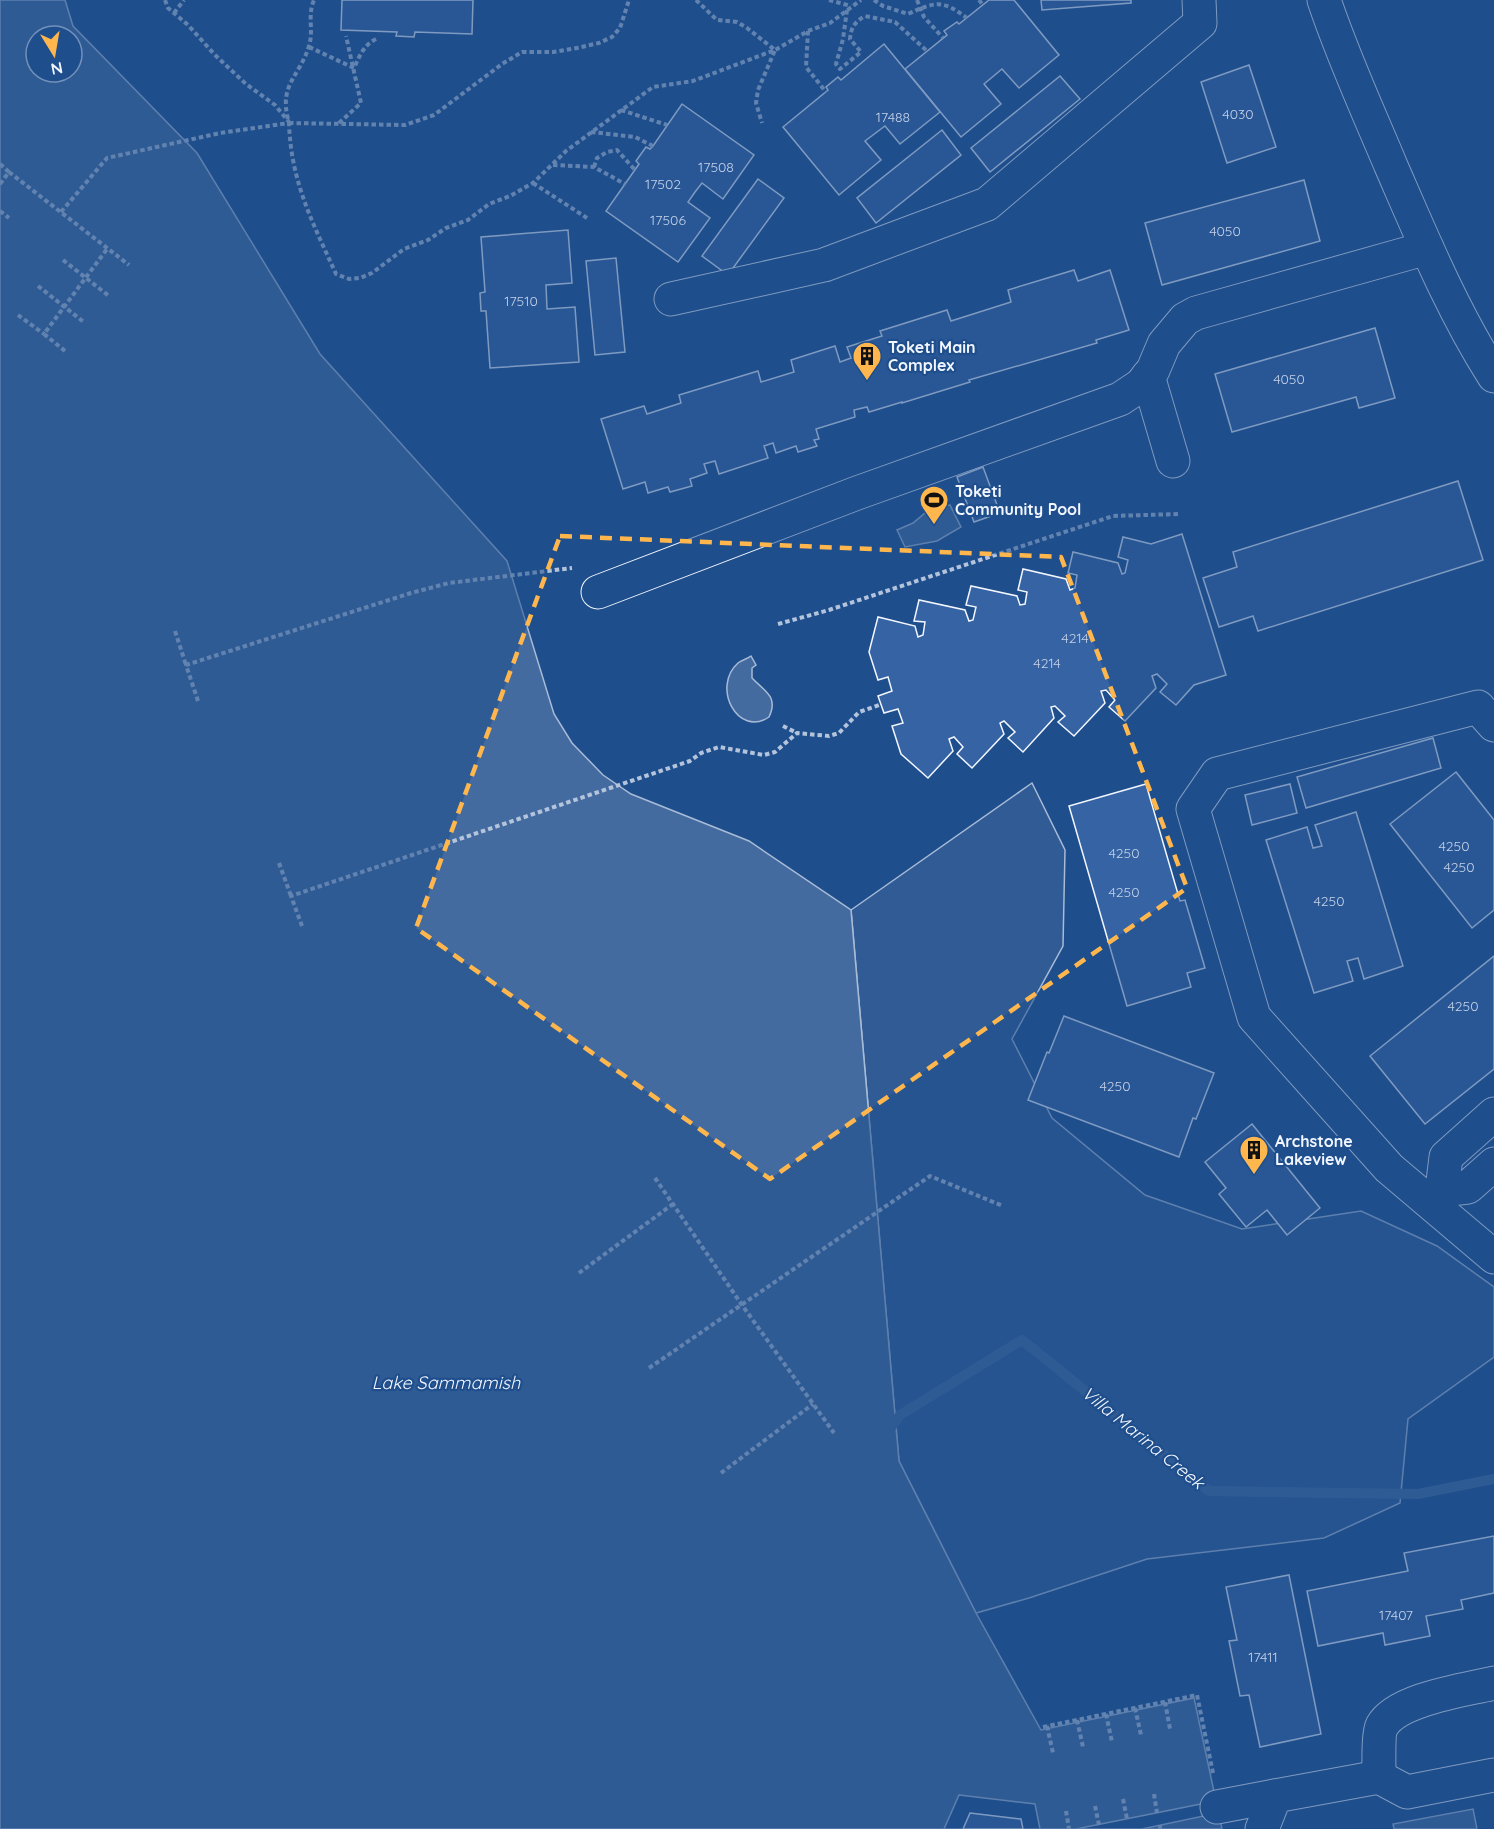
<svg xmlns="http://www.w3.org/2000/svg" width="1494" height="1829" viewBox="0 0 1494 1829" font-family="Quicksand,sans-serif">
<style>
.built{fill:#305b95;stroke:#a8bbd7;stroke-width:1.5}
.water{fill:#446ba0;stroke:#a8bbd7;stroke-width:1.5;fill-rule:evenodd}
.pier{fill:#1f4e8c;stroke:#a8bbd7;stroke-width:1.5}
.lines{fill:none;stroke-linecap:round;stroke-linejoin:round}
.stream{stroke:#446ba0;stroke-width:10}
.building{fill:#3563a3;stroke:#f2f6ff;stroke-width:1.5}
.minor-casing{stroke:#f2f6ff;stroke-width:35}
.major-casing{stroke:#f2f6ff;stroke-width:35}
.path{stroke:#b3c4dc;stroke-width:4;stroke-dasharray:4.5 3;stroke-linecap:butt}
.minor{stroke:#1f4e8c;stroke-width:33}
.major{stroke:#1f4e8c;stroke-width:33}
.marked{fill:none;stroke:#ffb74d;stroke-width:4.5;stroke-dasharray:12 8;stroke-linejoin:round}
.labels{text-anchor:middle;stroke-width:4.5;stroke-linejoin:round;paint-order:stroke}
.number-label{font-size:14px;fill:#c3d1e8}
.poi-label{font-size:16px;font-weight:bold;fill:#f2f6ff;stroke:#1f4e8c;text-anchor:start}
.water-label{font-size:18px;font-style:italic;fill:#f2f6ff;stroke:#1f4e8c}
</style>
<rect width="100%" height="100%" fill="#1f4e8c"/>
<polygon class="built" points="1032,783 1065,850 1063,946 1012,1039 1052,1118 1145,1195 1242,1229 1361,1211 1437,1246 1494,1287 1494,1357 1408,1419 1400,1503 1324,1538 1147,1559 1029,1598 976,1613 899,1461 851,910"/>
<g class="water">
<path d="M 0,0 L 65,0 L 73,26 L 197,153 L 320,354 L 507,561 L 554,714 L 572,743 L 603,775 L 631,794 L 749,841 L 851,910 L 899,1461 L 976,1613 L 1041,1730 L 1194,1698 L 1222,1829 L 0,1829 ZM 36,36 L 72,36 L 72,72 L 36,72 Z"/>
<polygon points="950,505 961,527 937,541 905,547 897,530 913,523 932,507"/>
<path d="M 751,656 L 756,665 L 752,668 L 752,678 C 764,691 779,696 769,717 C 738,738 711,687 738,663 C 742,660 747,659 751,656 Z"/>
<polygon points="1473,1809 1477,1829 1394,1829 1393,1824"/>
</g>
<g class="pier">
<polygon points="959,1795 1035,1804 1040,1829 944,1829"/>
<polygon points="1216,1801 1218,1813 1142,1829 1076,1829"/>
</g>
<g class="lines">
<polyline class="stream" points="887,1433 900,1415 1022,1340 1209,1491 1418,1494 1494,1479"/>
</g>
<g class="building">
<polygon points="342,0 473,0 472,34 415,32 414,37 396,36 397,32 341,30"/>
<polygon points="989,0 1014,0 1059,55 1019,88 1002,69 984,84 1001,104 961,137 905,69 947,35 944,31 957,22 959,24"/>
<polygon points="1041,0 1131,0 1131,3 1042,10"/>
<polygon points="884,44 940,112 900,144 885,126 865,141 881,160 839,195 783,127 828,90 826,87 838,77 841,80"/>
<polygon points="1249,65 1276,147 1227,163 1201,82"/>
<polygon points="1060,76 1080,99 990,172 971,148"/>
<polygon points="682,104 754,155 723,199 702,183 695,192 688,202 710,218 678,262 606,211 639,164 636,161 646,147 650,149 653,146"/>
<polygon points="942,130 961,155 876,223 857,198"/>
<polygon points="758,179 784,198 728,275 702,256"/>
<polygon points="1304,180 1320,241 1162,285 1145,223"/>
<polygon points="568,230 572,283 546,285 547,309 575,307 579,362 490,368 486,311 481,311 480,293 485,292 481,237"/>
<polygon points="616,258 625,352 595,355 586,261"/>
<polygon points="1074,270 1078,281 1110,270 1129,330 1096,340 1097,343 969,380 970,382 902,403 902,402 869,412 867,407 854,410 855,417 816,429 819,439 814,440 817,446 798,452 796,446 776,453 773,443 764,446 768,458 719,474 715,461 704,464 707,473 690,479 692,486 670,492 668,487 648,493 645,482 623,489 601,419 644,406 647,414 681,403 679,395 758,371 761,382 794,372 791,360 835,346 840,362 851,358 847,347 882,336 880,331 947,310 951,321 1011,302 1008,290"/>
<polygon points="1375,328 1395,398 1359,408 1356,397 1232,432 1215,374"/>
<polygon points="983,467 1000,513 974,522 957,477"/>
<polygon points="1458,481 1483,560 1258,631 1253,616 1219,627 1203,578 1237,567 1233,552"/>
<polygon points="1182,534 1226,675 1194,685 1176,705 1160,692 1167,684 1157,674 1152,676 1156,688 1125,721 1109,707 1115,700 1106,690 1101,691 1105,703 1074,736 1058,722 1065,716 1055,706 1051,707 1054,718 1023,752 1008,738 1015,732 1004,721 1000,723 1004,734 972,768 957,754 963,747 954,737 949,739 953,751 928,778 901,754 892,726 903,723 898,709 884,713 878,696 892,691 888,677 878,680 869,652 878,617 915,626 918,637 923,635 925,622 914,621 919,600 965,610 969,621 973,620 976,607 966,605 971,586 1017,596 1020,605 1025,604 1027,592 1018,590 1023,569 1066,579 1070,590 1075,588 1077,575 1068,573 1073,552 1118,563 1122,574 1125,573 1128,560 1118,557 1123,537 1151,544"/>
<polygon points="1433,738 1441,768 1306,808 1297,777"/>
<polygon points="1456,772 1494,820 1494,910 1472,928 1390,824"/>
<polygon points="1146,784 1180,901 1185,900 1205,968 1187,973 1191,987 1127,1006 1069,806"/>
<polygon points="1290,784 1297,813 1252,825 1245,795"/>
<polygon points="1356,812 1403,966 1364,979 1358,958 1347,961 1353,981 1314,993 1266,840 1307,827 1313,848 1322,846 1315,825"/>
<polygon points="1494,956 1494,1069 1425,1124 1370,1056"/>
<polygon points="1064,1016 1214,1073 1196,1119 1193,1118 1179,1157 1028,1100 1047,1052 1049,1053"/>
<polygon points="1252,1124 1320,1208 1287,1235 1267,1210 1246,1227 1219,1194 1226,1188 1205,1162"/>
<polygon points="1494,1536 1494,1593 1461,1600 1463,1609 1426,1616 1430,1636 1385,1645 1383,1633 1318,1646 1307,1591 1408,1571 1404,1553"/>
<polygon points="1289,1575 1321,1734 1260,1747 1249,1695 1240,1696 1229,1641 1237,1640 1226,1587"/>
<polygon points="970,1813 1021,1819 1023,1829 963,1829"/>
</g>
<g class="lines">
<g class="minor-casing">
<g id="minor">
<polyline points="671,299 824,265 987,204 1200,23 1199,0"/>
<polyline points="1148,376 1173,461"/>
<polyline points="598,592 857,493 1120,399 1141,385 1153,370 1164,344 1185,319 1196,313 1427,248"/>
<polyline points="1494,725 1478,707 1217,774 1193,809 1254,1017 1389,1168 1494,1257"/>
<polyline points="1494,1114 1446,1157 1442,1190 1468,1187 1494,1164"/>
<path d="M 1379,1777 C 1379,1767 1378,1733 1382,1726 C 1397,1699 1465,1690 1494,1683"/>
<polyline points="1217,1807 1275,1796"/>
<polyline points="1262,1829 1275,1796 1379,1777 1407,1792 1494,1775"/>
</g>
</g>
<g class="major-casing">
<path id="major" d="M 1324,0 C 1343,57 1368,111 1391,166 C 1422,237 1452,310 1494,376"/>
</g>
<g class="path">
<polyline points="165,0 168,8 188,25 215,55 246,84 275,105 289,122"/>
<polyline points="696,0 717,20 737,22 747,28 775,50 758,90 756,103 762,123"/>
<polyline points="829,0 851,6"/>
<path d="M 874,0 L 883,6 L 908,14 C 936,1 943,0 967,18"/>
<polyline points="917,0 924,17 943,38"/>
<polyline points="979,0 983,5"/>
<path d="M 847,10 L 843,39 L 836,64 L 840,69 L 861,52 L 850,39 C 851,27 855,22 865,16 L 895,22 L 927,51"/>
<polyline points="174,13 184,0"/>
<polyline points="808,31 806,67 826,92"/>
<path d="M 309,47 L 354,68 C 360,55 364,45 376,39"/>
<polyline points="621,110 667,125"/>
<path d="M 288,119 C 279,84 300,76 309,46 C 314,30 307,16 314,0"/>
<polyline points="289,123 405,125 434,115 502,64 522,52 553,52 577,48 599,43 612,37 620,28 629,0"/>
<polyline points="339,123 361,103 346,36"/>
<polyline points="591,132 635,137 653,146"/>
<polyline points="0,164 9,172"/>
<polyline points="553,165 594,167 625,184"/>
<polyline points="594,167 597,158 607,152 617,150 635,170"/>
<polyline points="533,183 587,218"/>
<polyline points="0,184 9,172 129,265"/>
<polyline points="0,211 9,218"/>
<path d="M 61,212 L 107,158 L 220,133 L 289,123 C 291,182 312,221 336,274 L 349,279 L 360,278 L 372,273 L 404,249 L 428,240 L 446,228 L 468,220 L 489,204 L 510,196 L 533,183 L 566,151 L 653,87 L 693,81 L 775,50 L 808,31 L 830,23 L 861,0"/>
<polyline points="63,260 109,296"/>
<polyline points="38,286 85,323"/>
<polyline points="18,315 44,334"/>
<polyline points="65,351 44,334 107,249"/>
<polyline points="778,624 829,610 1113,516 1179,514"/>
<polyline points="175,631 186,665"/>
<polyline points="198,701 186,665 411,593 449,583 572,568"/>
<polyline points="783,726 797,733"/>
<polyline points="279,863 291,896"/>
<polyline points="302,926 291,896 690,761 701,753 719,747 764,755 775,752 797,733 829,736 839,733 859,712 879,705"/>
<polyline points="655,1178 742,1305 834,1433"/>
<polyline points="579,1273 673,1204"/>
<polyline points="649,1368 930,1176 1003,1206"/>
<polyline points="721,1473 813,1404"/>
<polyline points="1165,1702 1170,1729"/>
<polyline points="1135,1708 1141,1735"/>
<polyline points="1106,1714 1112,1742"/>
<polyline points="1077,1720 1083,1747"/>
<polyline points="1047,1726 1053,1753"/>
<polyline points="1043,1727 1197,1695 1213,1773"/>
<polyline points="1154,1794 1157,1813"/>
<polyline points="1123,1799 1127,1819"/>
<polyline points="1095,1806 1099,1825"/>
<polyline points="1066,1811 1069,1829"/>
<polyline points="1160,1825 1160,1829"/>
</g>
<use href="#minor" class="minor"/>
<use href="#major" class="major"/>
</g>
<path d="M0 0H1494V1829H0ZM 560,536 L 1061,557 L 1187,888 L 770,1179 L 416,928 Z" fill="#1f4e8c" fill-opacity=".55" fill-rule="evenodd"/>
<path class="marked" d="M 560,536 L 1061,557 L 1187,888 L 770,1179 L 416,928 Z"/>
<defs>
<g id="building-pin" transform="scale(1.5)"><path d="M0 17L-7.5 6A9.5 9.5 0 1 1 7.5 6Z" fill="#ffb74d" stroke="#1f4e8c"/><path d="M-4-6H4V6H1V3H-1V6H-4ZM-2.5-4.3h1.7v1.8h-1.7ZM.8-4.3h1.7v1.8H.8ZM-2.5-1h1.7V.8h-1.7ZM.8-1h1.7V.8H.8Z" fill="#111"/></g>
<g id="stadium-pin" transform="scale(1.5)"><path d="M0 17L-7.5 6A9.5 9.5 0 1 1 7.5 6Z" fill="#ffb74d" stroke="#1f4e8c"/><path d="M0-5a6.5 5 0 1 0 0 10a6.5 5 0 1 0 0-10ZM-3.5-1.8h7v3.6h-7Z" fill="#111"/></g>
</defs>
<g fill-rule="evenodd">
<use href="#building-pin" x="867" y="356"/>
<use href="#stadium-pin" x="934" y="500"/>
<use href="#building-pin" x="1254" y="1150"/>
</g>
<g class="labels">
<g class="number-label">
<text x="1238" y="119">4030</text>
<text x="893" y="122">17488</text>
<text x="716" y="172">17508</text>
<text x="663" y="189">17502</text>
<text x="668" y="225">17506</text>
<text x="1225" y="236">4050</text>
<text x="521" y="306">17510</text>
<text x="1289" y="384">4050</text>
<text x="1075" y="643">4214</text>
<text x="1047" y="668">4214</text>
<text x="1454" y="851">4250</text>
<text x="1124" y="858">4250</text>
<text x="1459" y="872">4250</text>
<text x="1124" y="897">4250</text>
<text x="1329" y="906">4250</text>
<text x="1463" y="1011">4250</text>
<text x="1115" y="1091">4250</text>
<text x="1396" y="1620">17407</text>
<text x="1263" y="1662">17411</text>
</g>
<g class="poi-label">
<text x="888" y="353">Toketi Main<tspan x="888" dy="18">Complex</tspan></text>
<text x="955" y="497">Toketi<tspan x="955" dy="18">Community Pool</tspan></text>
<text x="1275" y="1147">Archstone<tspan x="1275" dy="18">Lakeview</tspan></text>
</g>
<g class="water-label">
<text x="446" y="1389">Lake Sammamish</text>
<text transform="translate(1143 1438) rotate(39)" y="6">Villa Marina Creek</text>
</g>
</g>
<g transform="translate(54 54) rotate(169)"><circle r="28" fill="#1f4e8c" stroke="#7391ba" stroke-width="1.5"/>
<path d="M0-4.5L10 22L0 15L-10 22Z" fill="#ffb74d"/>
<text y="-9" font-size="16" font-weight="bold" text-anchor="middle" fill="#f2f6ff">N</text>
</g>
</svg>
